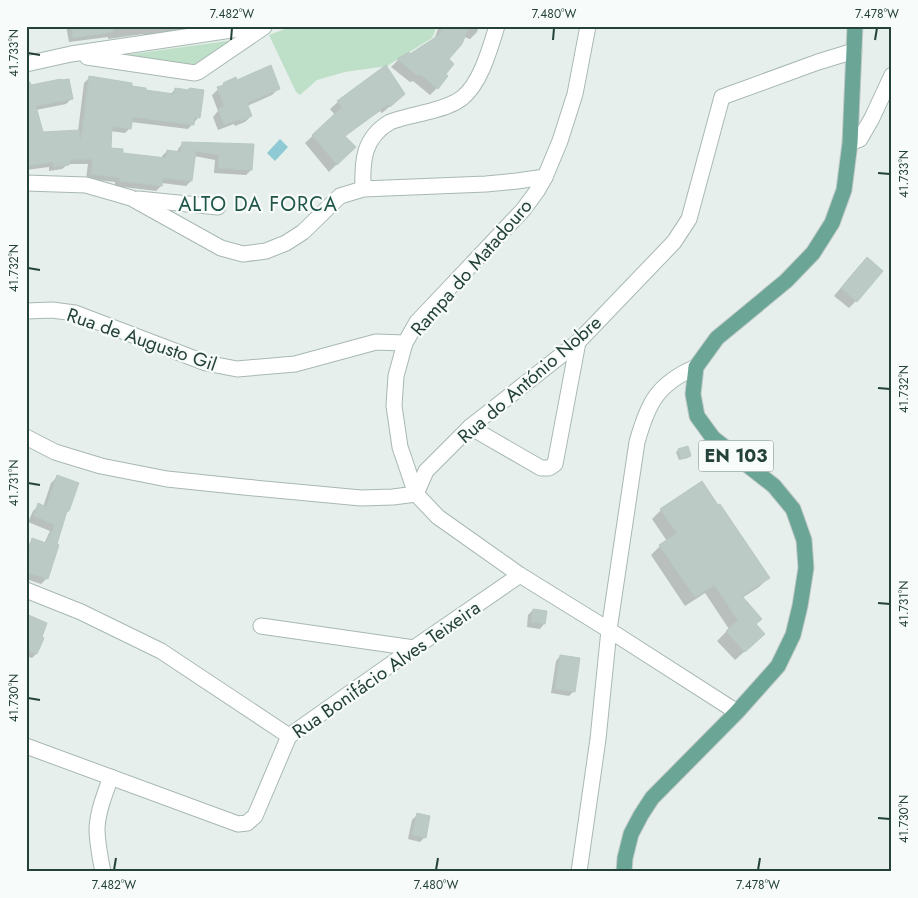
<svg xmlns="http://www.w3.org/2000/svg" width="918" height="898" viewBox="0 0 918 898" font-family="Jost,sans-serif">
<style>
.green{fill:#bfe0c8}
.water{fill:#8ec9d4}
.shadow{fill:#0003}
.building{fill:#bbcac4;stroke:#b8c9c2}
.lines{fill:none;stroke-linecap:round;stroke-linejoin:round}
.minor-casing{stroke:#a8b8b2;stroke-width:17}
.major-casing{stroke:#c2cac8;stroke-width:17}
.minor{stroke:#fff;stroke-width:15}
.major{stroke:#6aa596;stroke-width:15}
.ticks{fill:none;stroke:#24423a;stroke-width:2}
.labels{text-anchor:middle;stroke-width:4.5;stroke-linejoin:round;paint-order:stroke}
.shield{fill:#f7fbf9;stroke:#637a73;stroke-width:1}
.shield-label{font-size:18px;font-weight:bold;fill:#24423a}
.street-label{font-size:19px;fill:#24423a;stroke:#f7fbf9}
.neighbourhood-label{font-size:20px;letter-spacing:1px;fill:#1f5548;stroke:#f7fbf9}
.neatline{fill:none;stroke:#24423a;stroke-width:2}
.ticks-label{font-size:12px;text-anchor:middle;fill:#24423a}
</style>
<rect width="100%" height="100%" fill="#e6efeb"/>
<g class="green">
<polygon points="293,26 437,26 432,38 387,66 345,72 317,80 300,95 296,92 269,35"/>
<polygon points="241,39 192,67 111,57"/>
</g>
<polygon class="water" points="280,139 288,147 275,161 267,153"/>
<g class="shadow">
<polygon points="66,26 202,26 144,37 143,34 108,39 108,37 69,42"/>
<polygon points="439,26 479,26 477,32 470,39 464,37 447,59 445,74 437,88 430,95 413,81 410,82 391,67 398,60 408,54 409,55 434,40"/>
<polygon points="386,67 396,101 382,113 380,111 344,137 354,147 329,172 305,143 335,115 330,109 338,102"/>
<polygon points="89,78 144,92 170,95 175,89 199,117 188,129 131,122 130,128 125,133 110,131 110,149 121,154 162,159 162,156 167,151 177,152 178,149 183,143 252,145 251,170 246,175 214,173 215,160 194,156 191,181 186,186 162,183 161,186 156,191 115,186 115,182 86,179 88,164 68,164 62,169 49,171 49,167 26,170 26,87 71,99 66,104 36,110 42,134 78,131 84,83"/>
<polygon points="237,82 278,89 272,95 247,106 251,116 245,122 235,126 234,124 218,130 213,117 218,111 212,95 224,84"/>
<polygon points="859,266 856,301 849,308 834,296"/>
<polygon points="688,447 690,456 688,458 679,460 676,452 678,450"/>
<polygon points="57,477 68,511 65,514 47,578 41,584 26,579 26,547 33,540 44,544 50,531 28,522 33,511 39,505 43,507 51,483"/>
<polygon points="661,510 768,578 759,587 742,598 755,624 754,643 735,660 717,641 729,629 705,593 685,606 651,555 660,546 667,541 652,519"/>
<polygon points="533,610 544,624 540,629 527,627 528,615"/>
<polygon points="26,616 36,654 32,658 29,657 26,664"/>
<polygon points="560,656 574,691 569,696 551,693 556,661"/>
<polygon points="417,815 425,837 420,842 408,839 412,820"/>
</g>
<g class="building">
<polygon points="72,26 112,26 113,32 73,38"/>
<polygon points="443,26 469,26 462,44 449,59 454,64 446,74 448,76 438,89 420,74 418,76 397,59 409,52 410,54 439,35"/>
<polygon points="271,65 280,89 247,103 252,116 241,121 240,119 224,125 218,109 224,106 217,87 224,85 223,83 236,77 237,80"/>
<polygon points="386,65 405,94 390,107 388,104 345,136 356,147 337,165 312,135 342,107 337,101"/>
<polygon points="89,76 132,83 132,86 146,88 146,90 174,94 175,88 189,90 189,88 204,90 200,118 195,117 194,125 133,117 131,129 112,126 111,148 123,149 123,153 166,158 167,150 181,152 182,142 254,144 252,170 218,168 219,155 196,151 192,181 163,178 162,186 119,181 120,178 91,174 93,159 71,159 69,165 54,167 53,162 26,166 26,83 30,82 31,85 61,79 61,80 69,79 73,99 36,106 43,132 79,130 81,141"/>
<polygon points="867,257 883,271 857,302 841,288"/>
<polygon points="688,446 691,456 681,459 678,449"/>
<polygon points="57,475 79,483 69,511 67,511 57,544 59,545 48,579 26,572 26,557 32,538 46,543 55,525 34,516 38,503 46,507"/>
<polygon points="702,481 718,505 720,504 770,578 742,596 762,619 756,624 765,634 745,652 726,631 738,620 714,585 695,597 659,545 677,533 660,509"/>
<polygon points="533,609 547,611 545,624 531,622"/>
<polygon points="26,614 47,623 42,637 44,638 37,654 26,650"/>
<polygon points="560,655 580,658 575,692 555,689"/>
<polygon points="417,813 430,816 426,838 412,835"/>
</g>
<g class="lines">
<g class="minor-casing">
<g id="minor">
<polyline points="87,57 195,73 198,72 264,27"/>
<polyline points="26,64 71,54 259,26"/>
<polyline points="850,143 860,139 872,118 892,75"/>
<polyline points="545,177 537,191 523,210 417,322 405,343 396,376 394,406 400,447 416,494 438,517 520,575 609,630 737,712"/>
<polyline points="26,183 86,185 131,198 221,248 243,254 266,251 286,243 303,232 340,196 363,189 486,184 517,181 545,177 560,141 575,94 588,26"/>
<path d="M 363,189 C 362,161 363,138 390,122 C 399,118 420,114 431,111 C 442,108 453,105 462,98 C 481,83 490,48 497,26"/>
<polyline points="138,199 218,207"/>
<polyline points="26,311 52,310 75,313 206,363 237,369 295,364 376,342 405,343"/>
<polyline points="470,427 541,468 549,468 555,464 578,342"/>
<polyline points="26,437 55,452 101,466 167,479 244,487 361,498 393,497 416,494 426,471 470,427 578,342 674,242 689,219 722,97 818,62 854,51"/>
<polyline points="26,590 81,612 161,651 289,736"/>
<polyline points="261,626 414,648"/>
<polyline points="26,746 238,824 247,823 255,816 289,736 414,648 520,575"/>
<path d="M 103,872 C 100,857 97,843 97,828 C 98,811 105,793 111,777"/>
<path d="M 579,872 L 598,739 L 609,630 L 637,442 C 648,403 657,384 696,367"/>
</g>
</g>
<g class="major-casing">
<polyline id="major" points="624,872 625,858 631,834 641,815 652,798 737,712 778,666 793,635 800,606 806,568 804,540 793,509 774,486 713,438 697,416 693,394 696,367 717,338 786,281 813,253 832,223 844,190 850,143 855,26"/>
</g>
<use href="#minor" class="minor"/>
<use href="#major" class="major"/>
</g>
<path class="ticks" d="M 231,40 L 232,28M 553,40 L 554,28M 875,40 L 877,28M 28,53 L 40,55M 878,173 L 890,174M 28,268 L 40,270M 878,388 L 890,389M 28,483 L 40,485M 878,603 L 890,604M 28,698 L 40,700M 878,818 L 890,819M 114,870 L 116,858M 436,870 L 438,858M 758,870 L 760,858"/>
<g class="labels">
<rect class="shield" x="698.5" y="440.5" width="75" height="31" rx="4"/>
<g class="shield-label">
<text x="736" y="462">EN 103</text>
</g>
<g class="street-label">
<text transform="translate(471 267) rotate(-49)" y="7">Rampa do Matadouro</text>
<text transform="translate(142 339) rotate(19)" y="7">Rua de Augusto Gil</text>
<text transform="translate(529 379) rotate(-41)" y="7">Rua do António Nobre</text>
<text transform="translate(386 669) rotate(-35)" y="7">Rua Bonifácio Alves Teixeira</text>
</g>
<g class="neighbourhood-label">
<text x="258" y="211">ALTO DA FORCA</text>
</g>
</g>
<rect width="918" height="898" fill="none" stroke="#f7fbf9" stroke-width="55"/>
<rect x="28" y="28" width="862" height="842" class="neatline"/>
<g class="ticks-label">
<text x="232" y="18">7.482°W</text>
<text x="554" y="18">7.480°W</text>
<text x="877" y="18">7.478°W</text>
<text transform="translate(14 53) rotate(-90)" y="4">41.733°N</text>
<text transform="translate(904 174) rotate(-90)" y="4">41.733°N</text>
<text transform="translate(14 268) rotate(-90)" y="4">41.732°N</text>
<text transform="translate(904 389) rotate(-90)" y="4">41.732°N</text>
<text transform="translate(14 483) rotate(-90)" y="4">41.731°N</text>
<text transform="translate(904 604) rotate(-90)" y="4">41.731°N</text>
<text transform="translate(14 698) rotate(-90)" y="4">41.730°N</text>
<text transform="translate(904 819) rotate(-90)" y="4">41.730°N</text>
<text x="114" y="889">7.482°W</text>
<text x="436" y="889">7.480°W</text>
<text x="758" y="889">7.478°W</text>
</g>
</svg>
